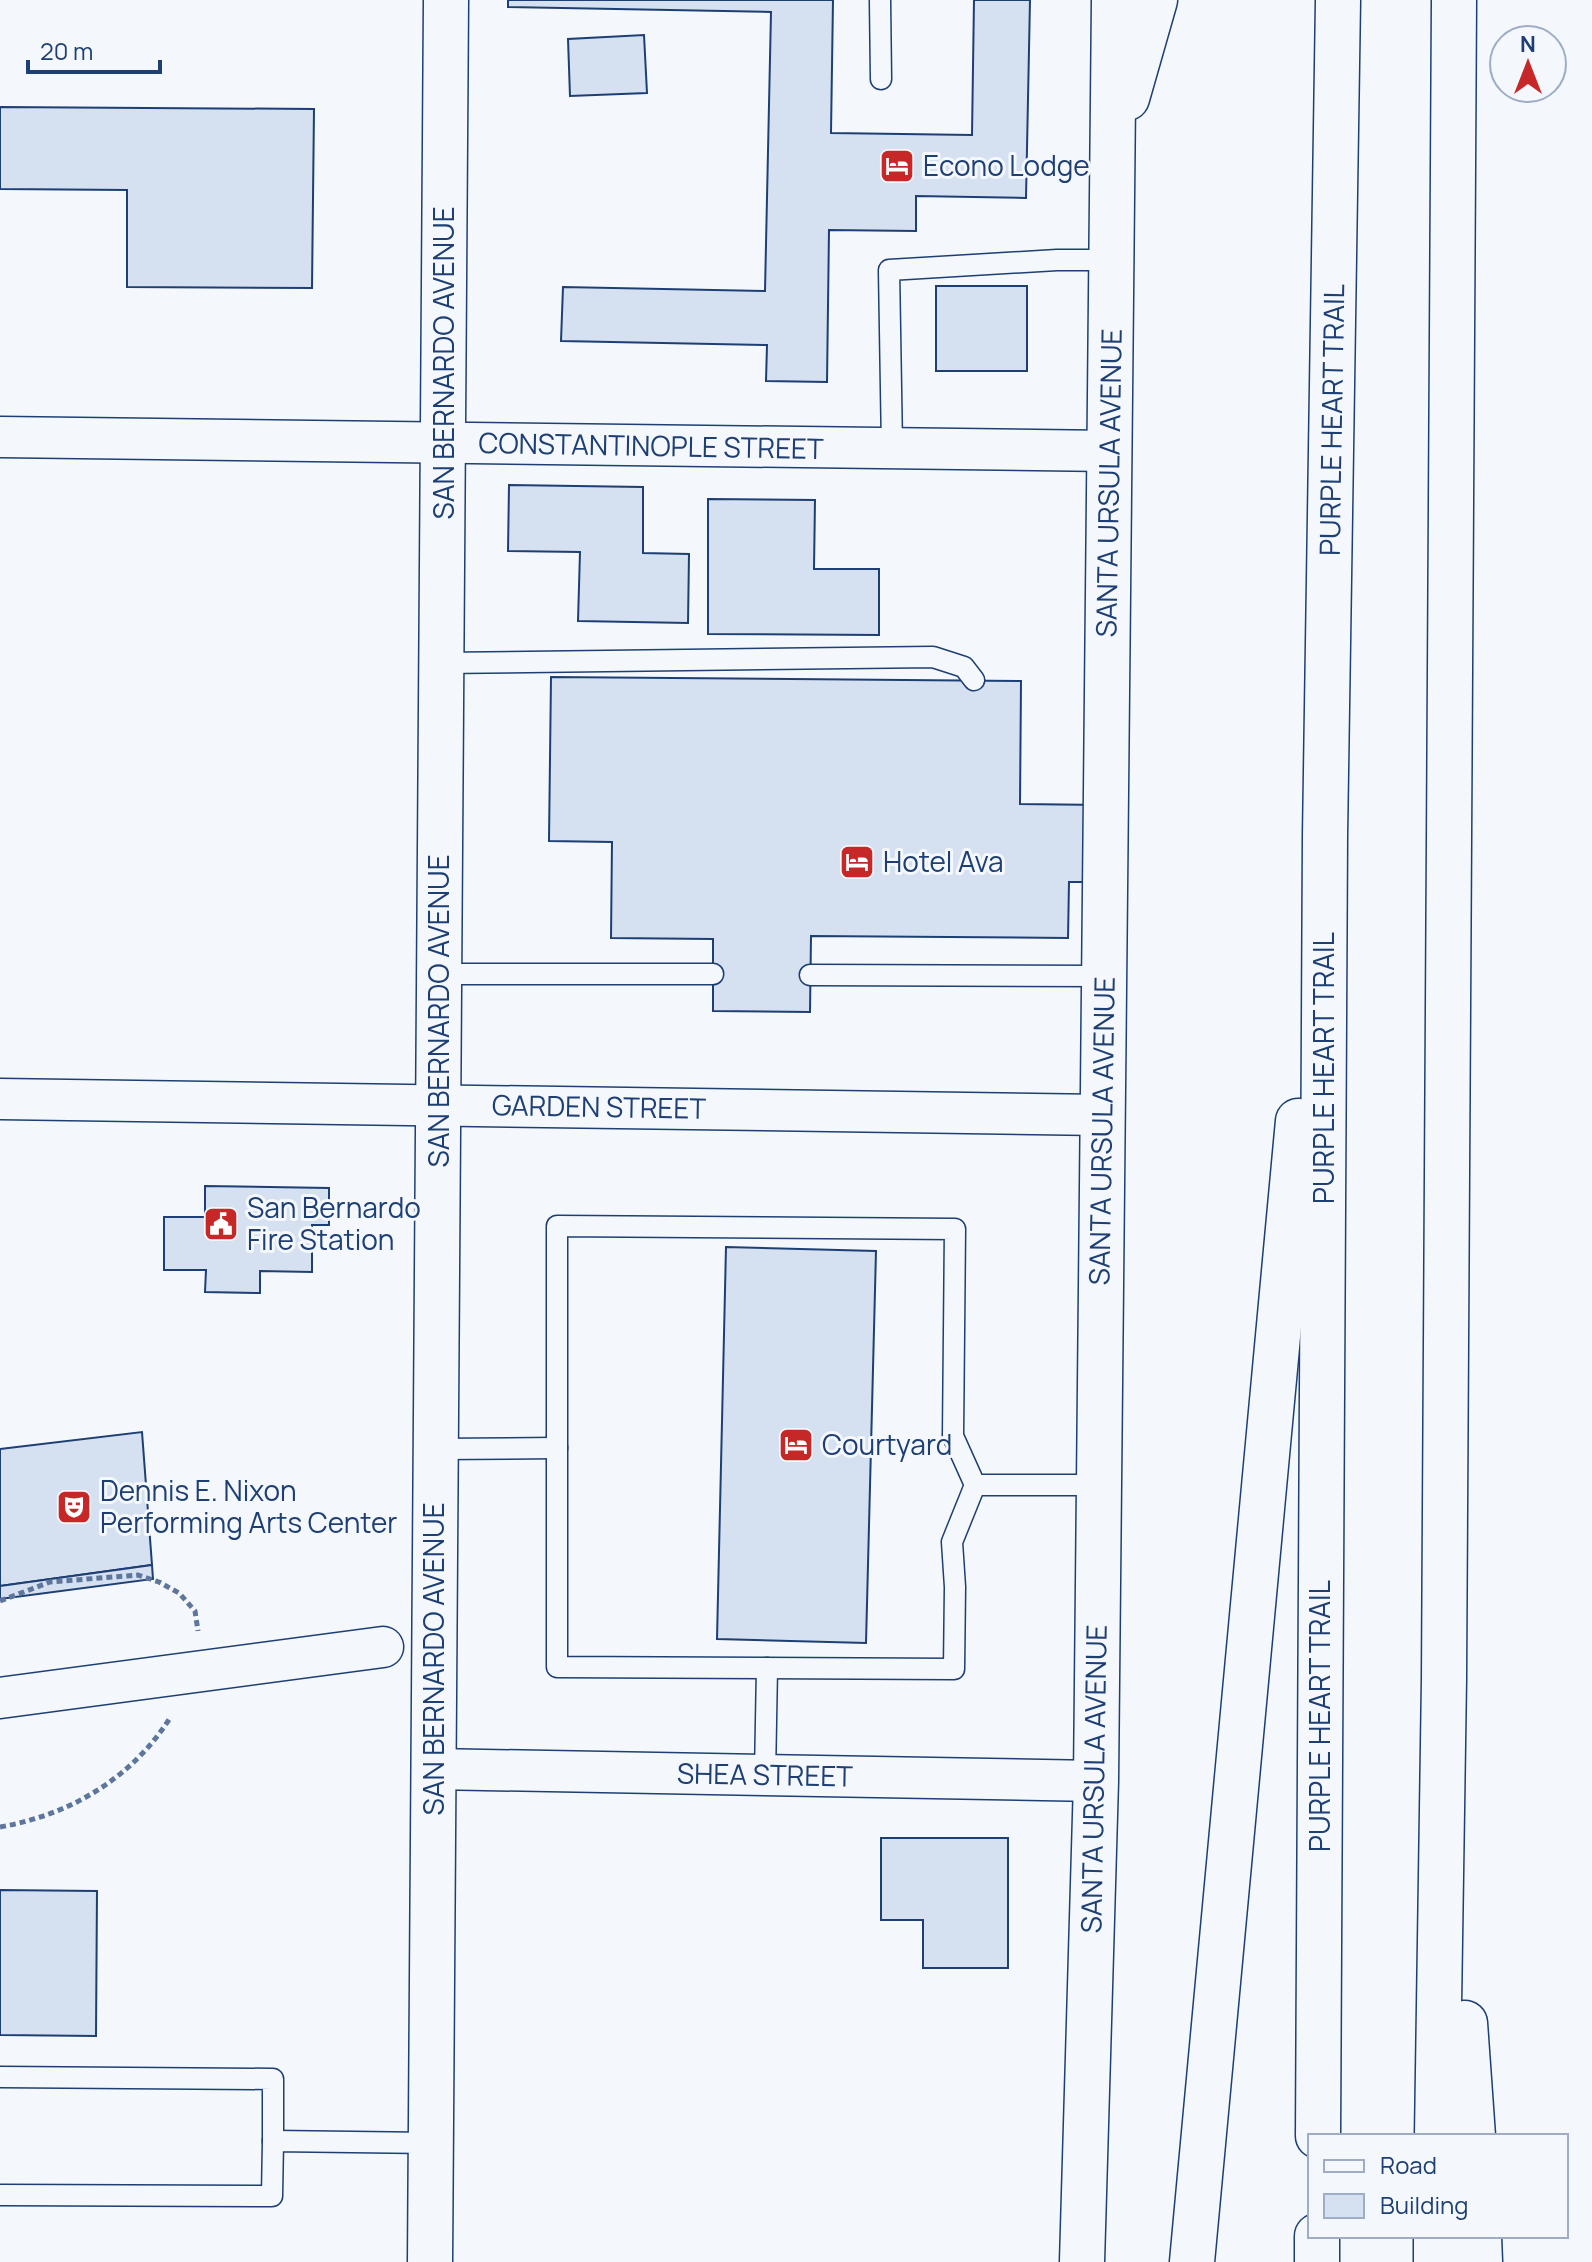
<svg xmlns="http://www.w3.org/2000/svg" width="1592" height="2262" viewBox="0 0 1592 2262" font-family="Manrope,sans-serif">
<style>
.building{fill:#d5e0f0;stroke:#1d3f73;stroke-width:2}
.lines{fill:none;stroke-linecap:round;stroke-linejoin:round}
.lane-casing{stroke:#1d3f73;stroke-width:23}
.street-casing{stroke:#1d3f73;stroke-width:43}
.secondary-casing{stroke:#1d3f73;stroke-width:47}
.highway-casing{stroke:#1d3f73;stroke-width:47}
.path{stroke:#5e769c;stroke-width:5;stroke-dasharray:6 4;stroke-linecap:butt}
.lane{stroke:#f4f7fb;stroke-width:20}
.street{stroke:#f4f7fb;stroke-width:40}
.secondary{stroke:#f4f7fb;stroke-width:44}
.highway{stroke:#f4f7fb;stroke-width:44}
.labels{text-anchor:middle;stroke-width:6;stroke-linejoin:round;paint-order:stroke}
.poi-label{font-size:28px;fill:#1d3f73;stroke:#f4f7fb;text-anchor:start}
.street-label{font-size:28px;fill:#1d3f73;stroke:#f4f7fb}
</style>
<rect width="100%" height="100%" fill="#f4f7fb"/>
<g class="building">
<polygon points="508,0 833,0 831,133 972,135 974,0 1030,0 1026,198 916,196 916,231 829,230 827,382 766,381 767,345 561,341 563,287 765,291 771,12 508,7"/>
<polygon points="644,35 647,93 570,96 568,39"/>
<polygon points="0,107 314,109 312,288 127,287 127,190 0,189"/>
<rect x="936" y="286" width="91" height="85"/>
<polygon points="509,485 643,487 643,553 689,554 688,623 578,621 580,552 508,551"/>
<polygon points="708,499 815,500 814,569 879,569 879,635 708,634"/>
<polygon points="551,677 1021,681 1020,804 1103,805 1103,882 1069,882 1068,938 811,936 810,1012 713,1011 713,939 611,938 612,842 549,841"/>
<polygon points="205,1186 329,1188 329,1225 312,1225 312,1272 260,1271 260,1293 205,1292 206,1270 164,1270 164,1217 205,1217"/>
<polygon points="726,1247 876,1251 866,1643 717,1639"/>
<polygon points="142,1432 152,1565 0,1586 0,1449"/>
<polygon points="152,1565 153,1579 0,1599 0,1586"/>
<polygon points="881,1838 1008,1838 1008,1968 923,1968 923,1920 881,1920"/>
<polygon points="0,1890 97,1891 96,2036 0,2035"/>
</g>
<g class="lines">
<g class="lane-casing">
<g id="lane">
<polyline points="880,0 881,79"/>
<polyline points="892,448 889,270 1057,260 1111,260"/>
<polyline points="441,663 933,657 964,667 974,680"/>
<polyline points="439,974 713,974"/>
<polyline points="810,975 1103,976"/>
<polyline points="436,1449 557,1448"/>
<polyline points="975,1485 952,1542 955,1587 954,1669 557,1667 557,1226 955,1229 953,1436 975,1485 1098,1485"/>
<polyline points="765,1775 767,1668"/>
<polyline points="0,2077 273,2079 273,2141"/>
<polyline points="0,2195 272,2196 273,2141 431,2143"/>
</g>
</g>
<g class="street-casing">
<g id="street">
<polyline points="0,437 1110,451"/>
<polyline points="0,1099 1102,1115"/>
<polyline points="0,1698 383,1647"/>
<polyline points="433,1769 1096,1781"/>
</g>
</g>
<g class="secondary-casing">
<g id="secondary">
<polyline points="1127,98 1155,0"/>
<polyline points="430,2262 446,0"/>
<polyline points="1082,2262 1096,1781 1114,0"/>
</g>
</g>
<g class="highway-casing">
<g id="highway">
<polyline points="1465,2023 1473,2136"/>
<polyline points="1318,2136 1325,836 1338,0"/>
<polyline points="1437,2136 1444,1679 1454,0"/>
<polyline points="1479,2236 1480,2262"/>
<polyline points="1192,2262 1298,1121"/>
<polyline points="1317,2262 1317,2236"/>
<polyline points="1436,2262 1436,2236"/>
</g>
</g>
<g class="path">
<polyline points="0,1601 50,1582 138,1575 159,1582 179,1593 195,1611 198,1631"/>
<path d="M 0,1827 C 70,1815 132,1778 170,1718"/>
</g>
<use href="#lane" class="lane"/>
<use href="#street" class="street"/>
<use href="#secondary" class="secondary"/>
<use href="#highway" class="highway"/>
</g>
<defs>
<g id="hotel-square" transform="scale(1.8)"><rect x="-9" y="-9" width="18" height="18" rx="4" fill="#c62828" stroke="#f4f7fb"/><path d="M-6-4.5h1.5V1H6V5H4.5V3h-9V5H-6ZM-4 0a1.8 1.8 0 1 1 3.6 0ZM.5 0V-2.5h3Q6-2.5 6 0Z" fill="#fff"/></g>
<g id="civic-square" transform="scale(1.8)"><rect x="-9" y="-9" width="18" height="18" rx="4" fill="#c62828" stroke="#f4f7fb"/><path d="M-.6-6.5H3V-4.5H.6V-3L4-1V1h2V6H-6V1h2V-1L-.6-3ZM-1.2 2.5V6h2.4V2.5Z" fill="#fff"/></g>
<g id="theatre-square" transform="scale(1.8)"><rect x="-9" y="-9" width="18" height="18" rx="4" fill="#c62828" stroke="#f4f7fb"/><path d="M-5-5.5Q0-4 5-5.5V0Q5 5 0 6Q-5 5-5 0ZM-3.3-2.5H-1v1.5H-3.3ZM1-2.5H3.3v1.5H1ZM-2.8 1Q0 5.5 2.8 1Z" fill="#fff"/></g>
</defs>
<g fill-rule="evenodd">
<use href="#hotel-square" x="897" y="166"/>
<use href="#hotel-square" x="857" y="862"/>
<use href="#civic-square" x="221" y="1224"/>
<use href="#hotel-square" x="796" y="1445"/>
<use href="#theatre-square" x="74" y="1507"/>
</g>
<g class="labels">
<g class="poi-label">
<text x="923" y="176">Econo Lodge</text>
<text x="883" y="872">Hotel Ava</text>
<text x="247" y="1218">San Bernardo<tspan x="247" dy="32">Fire Station</tspan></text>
<text x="822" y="1455">Courtyard</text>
<text x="100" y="1501">Dennis E. Nixon<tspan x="100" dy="32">Performing Arts Center</tspan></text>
</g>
<g class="street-label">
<text transform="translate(444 363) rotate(-90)" y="10">SAN BERNARDO AVENUE</text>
<text transform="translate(1332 420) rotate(-89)" y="10">PURPLE HEART TRAIL</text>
<text transform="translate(651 446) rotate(1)" y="10">CONSTANTINOPLE STREET</text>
<text transform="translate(1109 483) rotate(-89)" y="10">SANTA URSULA AVENUE</text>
<text transform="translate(439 1011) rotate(-90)" y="10">SAN BERNARDO AVENUE</text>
<text transform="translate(1324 1068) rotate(-90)" y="10">PURPLE HEART TRAIL</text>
<text transform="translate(599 1107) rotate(1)" y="10">GARDEN STREET</text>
<text transform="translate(1102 1131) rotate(-89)" y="10">SANTA URSULA AVENUE</text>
<text transform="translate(434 1659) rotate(-90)" y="10">SAN BERNARDO AVENUE</text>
<text transform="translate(1320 1716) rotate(-90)" y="10">PURPLE HEART TRAIL</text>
<text transform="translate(765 1775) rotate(1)" y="10">SHEA STREET</text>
<text transform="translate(1094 1779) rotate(-89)" y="10">SANTA URSULA AVENUE</text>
</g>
</g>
<rect x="1308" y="2134" width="260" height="104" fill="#f4f7fb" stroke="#9eadc5" stroke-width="2"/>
<rect x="1324" y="2160" width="40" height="12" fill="#f4f7fb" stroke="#9eadc5" stroke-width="2"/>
<text x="1380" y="2174" font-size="24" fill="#1d3f73">Road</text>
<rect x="1324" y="2194" width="40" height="24" fill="#d5e0f0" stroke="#9eadc5" stroke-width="2"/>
<text x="1380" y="2214" font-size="24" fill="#1d3f73">Building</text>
<g transform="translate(1528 64)"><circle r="38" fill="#f4f7fb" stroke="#9eadc5" stroke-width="2"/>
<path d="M0-6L14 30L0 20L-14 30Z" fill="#c62828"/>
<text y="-12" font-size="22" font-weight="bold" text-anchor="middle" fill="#1d3f73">N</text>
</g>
<path d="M28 60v12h132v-12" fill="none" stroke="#1d3f73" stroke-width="4"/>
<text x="40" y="60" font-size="24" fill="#1d3f73" stroke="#f4f7fb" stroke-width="6" paint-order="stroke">20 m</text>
</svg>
